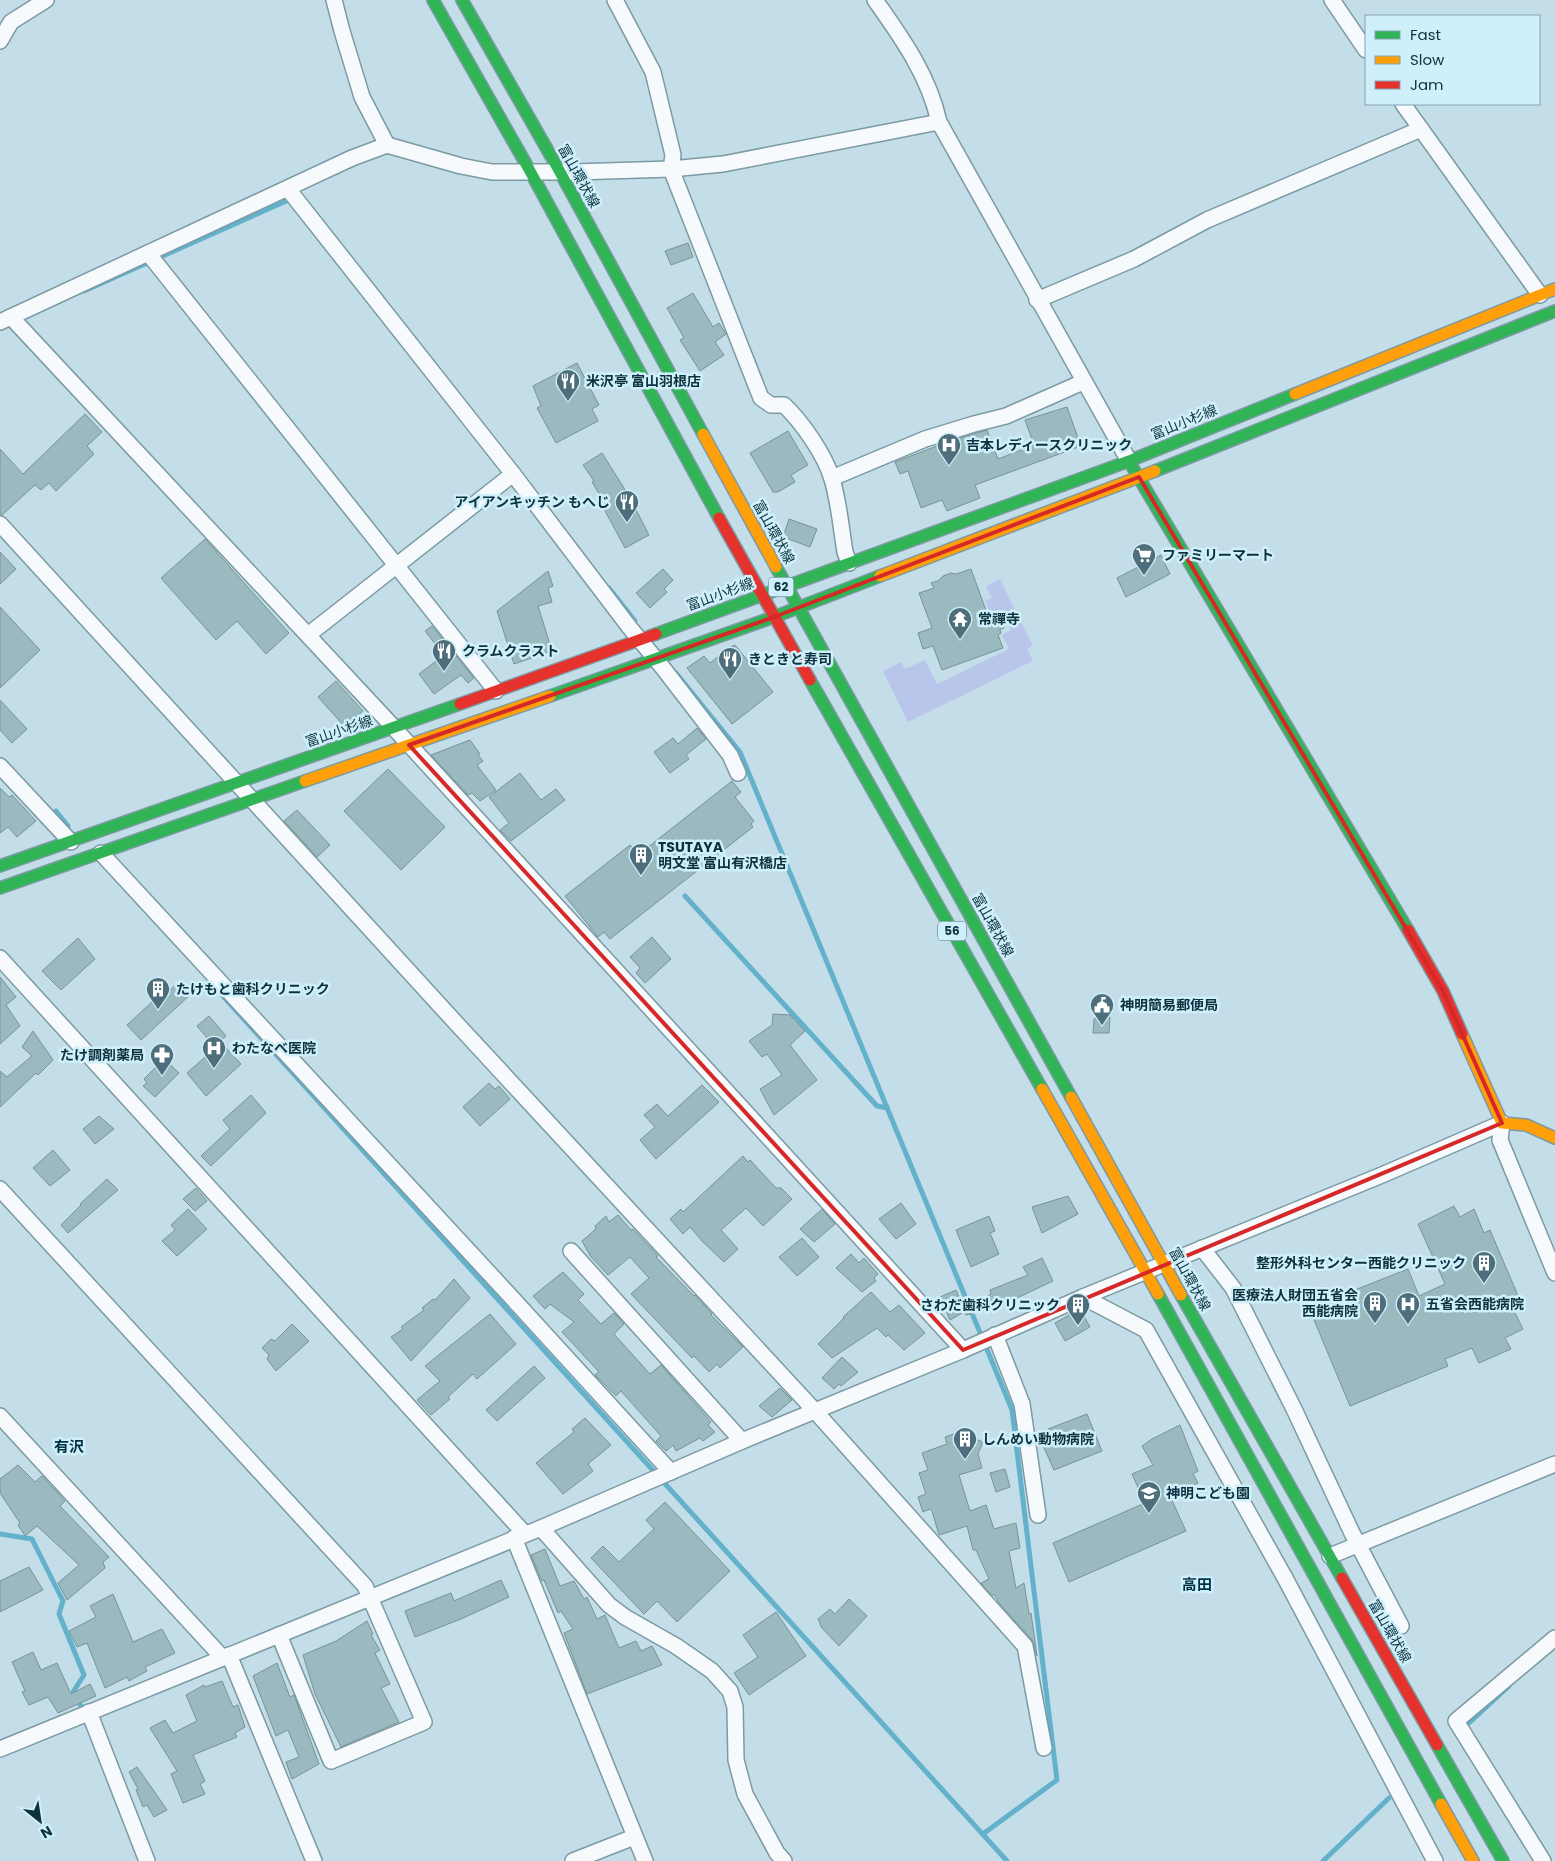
<svg xmlns="http://www.w3.org/2000/svg" width="1555" height="1861" viewBox="0 0 1555 1861" font-family="Poppins,'Noto Sans JP',sans-serif">
<style>
.green{fill:#b9c6ec}
.lines{fill:none;stroke-linecap:round;stroke-linejoin:round}
.stream{stroke:#64b1cb;stroke-width:5}
.building{fill:#9abac0;stroke:#779399}
.street-casing{stroke:#7c9aa4;stroke-width:18}
.fast-casing{stroke:#7c9aa4;stroke-width:14}
.slow-casing{stroke:#7c9aa4;stroke-width:14}
.jam-casing{stroke:#7c9aa4;stroke-width:14}
.street{stroke:#f6fafc;stroke-width:15}
.fast{stroke:#30b455;stroke-width:11}
.slow{stroke:#ff9f0a;stroke-width:11}
.jam{stroke:#e5322d;stroke-width:11}
.marked{fill:none;stroke:#d62828;stroke-width:4;stroke-linejoin:round}
.labels{text-anchor:middle;stroke-width:5;stroke-linejoin:round;paint-order:stroke}
.shield{fill:#cfeffb;stroke:#476b77;stroke-width:1}
.shield-label{font-size:12px;font-weight:bold;fill:#0d323f}
.street-label{font-size:14px;fill:#0d323f;stroke:#cfeffb}
.poi-label{font-size:14px;font-weight:bold;fill:#0d323f;stroke:#cfeffb;text-anchor:start}
.neighbourhood-label{font-size:15px;font-weight:bold;fill:#003342;stroke:#cfeffb}
</style>
<rect width="100%" height="100%" fill="#c3dee8"/>
<polygon class="green" points="1000,579 1033,646 1027,649 1033,661 908,722 883,671 901,662 905,669 925,660 937,684 1009,649 1002,635 1011,630 1000,609 990,613 985,601 992,598 986,586"/>
<g class="lines">
<g class="stream">
<polyline points="84,291 293,198"/>
<polyline points="609,588 635,621"/>
<polyline points="676,673 740,752 1012,1410 1057,1780 983,1834"/>
<polyline points="56,811 68,826"/>
<polyline points="685,896 877,1106 887,1108"/>
<polyline points="222,995 1007,1861"/>
<polyline points="0,1534 32,1539 63,1601 59,1614 84,1675 73,1692 81,1706"/>
<polyline points="1469,1723 1509,1686"/>
<polyline points="1323,1861 1389,1798"/>
</g>
</g>
<g class="building">
<polygon points="688,243 693,257 671,265 665,251"/>
<polygon points="693,293 713,327 719,323 726,334 715,342 724,355 700,371 680,340 684,338 667,308"/>
<polygon points="577,363 599,405 592,409 598,421 556,443 537,408 541,406 533,386"/>
<polygon points="1067,407 1081,446 975,485 980,498 947,511 942,500 921,508 908,471 900,474 895,462 950,441 987,430 998,459 1034,445 1025,420"/>
<polygon points="85,414 102,432 87,446 94,454 56,491 49,483 41,490 35,485 2,515 0,515 0,449 23,474"/>
<polygon points="788,431 808,465 791,475 795,482 778,492 773,492 750,453"/>
<polygon points="602,453 629,496 649,535 625,548 604,509 607,507 592,482 594,481 583,465"/>
<polygon points="789,519 817,529 810,547 783,537"/>
<polygon points="205,539 289,633 266,654 237,621 216,640 161,578"/>
<polygon points="0,552 16,569 0,584"/>
<polygon points="1161,555 1170,574 1126,597 1117,578"/>
<polygon points="663,569 673,580 664,589 667,592 650,608 636,593"/>
<polygon points="971,569 988,616 998,612 1004,628 1000,629 1001,633 998,635 1003,648 942,670 933,646 923,649 918,633 932,628 919,593 934,588 931,583 938,581 943,576 951,573 956,574"/>
<polygon points="548,571 553,586 548,588 552,602 538,606 552,651 514,664 497,611"/>
<polygon points="0,607 40,650 0,688"/>
<polygon points="432,626 474,678 468,683 461,675 434,694 419,674 444,655 425,631"/>
<polygon points="735,645 773,692 732,724 687,668 704,656 710,663 731,647"/>
<polygon points="336,681 363,711 345,727 318,697"/>
<polygon points="0,700 27,729 12,743 0,730"/>
<polygon points="697,728 706,739 686,755 689,759 670,773 654,752 673,738 678,744"/>
<polygon points="470,740 480,754 478,755 483,761 477,765 496,790 480,801 472,793 468,795 431,755"/>
<polygon points="388,769 445,827 401,870 344,811"/>
<polygon points="520,773 541,800 556,789 565,800 511,841 500,830 509,823 489,797"/>
<polygon points="732,781 741,792 735,797 754,821 751,824 753,827 610,939 604,932 598,937 565,896 630,845 638,855"/>
<polygon points="0,788 9,797 12,795 36,821 17,837 8,827 0,833"/>
<polygon points="297,810 330,845 317,857 284,821"/>
<polygon points="652,937 671,959 645,983 636,973 640,968 630,957"/>
<polygon points="78,938 95,959 61,990 42,971"/>
<polygon points="0,977 16,997 6,1005 20,1026 0,1044"/>
<polygon points="178,983 190,995 141,1040 127,1025 166,989 168,992"/>
<polygon points="773,1014 790,1015 805,1031 790,1045 817,1080 774,1115 760,1089 782,1075 767,1054 762,1057 749,1041 772,1025"/>
<polygon points="209,1016 226,1036 214,1046 197,1026"/>
<polygon points="1110,1017 1109,1033 1093,1033 1094,1019"/>
<polygon points="33,1031 53,1060 38,1075 36,1073 0,1107 0,1071 7,1077 32,1056 22,1047"/>
<polygon points="221,1043 241,1064 206,1096 187,1073"/>
<polygon points="164,1059 179,1073 155,1097 143,1086 147,1083 144,1079"/>
<polygon points="489,1083 495,1089 499,1086 510,1099 480,1126 463,1107"/>
<polygon points="702,1085 719,1102 656,1159 640,1140 655,1127 644,1115 657,1104 668,1116"/>
<polygon points="251,1095 266,1113 211,1166 201,1156 230,1129 223,1120"/>
<polygon points="99,1116 114,1129 95,1144 83,1129"/>
<polygon points="53,1150 70,1170 50,1186 33,1168"/>
<polygon points="743,1156 748,1162 750,1160 776,1188 781,1188 792,1199 763,1226 746,1208 721,1230 738,1249 724,1262 703,1242 690,1227 683,1234 670,1219 681,1209 683,1212"/>
<polygon points="107,1179 118,1190 68,1233 61,1225 81,1205 80,1204"/>
<polygon points="196,1188 207,1201 195,1211 183,1199"/>
<polygon points="1068,1196 1078,1214 1042,1233 1032,1207"/>
<polygon points="901,1203 916,1224 896,1239 879,1219"/>
<polygon points="1454,1206 1460,1217 1474,1209 1484,1233 1490,1230 1519,1298 1510,1303 1523,1329 1505,1338 1511,1349 1479,1363 1472,1348 1445,1359 1448,1366 1350,1406 1309,1308 1408,1269 1419,1296 1445,1284 1418,1224"/>
<polygon points="188,1209 207,1229 177,1256 162,1241 175,1230 171,1225"/>
<polygon points="822,1209 835,1224 814,1242 800,1229"/>
<polygon points="618,1215 631,1230 633,1229 658,1256 656,1257 694,1296 695,1295 712,1314 711,1315 743,1347 720,1368 717,1364 709,1372 694,1356 692,1358 631,1294 649,1278 630,1257 608,1275 591,1257 582,1241 596,1229 595,1226 606,1216 609,1222"/>
<polygon points="989,1216 995,1231 990,1233 999,1254 971,1267 956,1230"/>
<polygon points="802,1238 819,1257 797,1276 779,1257"/>
<polygon points="851,1254 859,1263 864,1258 878,1274 874,1278 876,1281 862,1292 836,1268"/>
<polygon points="1042,1258 1053,1281 998,1307 966,1315 964,1312 950,1320 940,1297 956,1290 964,1309 991,1294 990,1290 1028,1275 1023,1267"/>
<polygon points="563,1272 584,1294 578,1300 601,1324 614,1313 617,1316 624,1324 614,1334 650,1374 661,1365 711,1422 708,1425 715,1432 703,1441 700,1438 676,1451 673,1445 666,1451 656,1441 661,1436 621,1391 616,1396 595,1375 599,1372 562,1332 574,1322 550,1304 545,1309 533,1296"/>
<polygon points="454,1279 470,1298 411,1361 391,1337 403,1329 401,1327 424,1310 422,1308 433,1299 435,1300"/>
<polygon points="871,1292 890,1312 899,1305 925,1333 904,1350 888,1335 886,1337 877,1328 832,1358 818,1344 844,1318 843,1317"/>
<polygon points="1080,1309 1090,1327 1065,1341 1055,1323"/>
<polygon points="490,1314 516,1344 477,1379 473,1374 448,1397 450,1399 431,1415 417,1400 440,1381 425,1366"/>
<polygon points="292,1324 309,1341 276,1371 267,1359 269,1355 262,1348 271,1339 275,1341"/>
<polygon points="842,1357 858,1372 841,1386 839,1384 834,1389 822,1378"/>
<polygon points="534,1366 545,1378 497,1421 486,1410"/>
<polygon points="780,1388 792,1400 772,1417 759,1406"/>
<polygon points="1087,1414 1102,1451 1054,1470 1041,1441 1051,1435 1048,1429"/>
<polygon points="585,1418 611,1445 588,1464 593,1471 563,1494 536,1463 574,1432 572,1429"/>
<polygon points="1180,1425 1198,1471 1193,1474 1198,1483 1170,1496 1186,1531 1069,1582 1053,1543 1145,1503 1132,1474 1153,1465 1142,1446 1152,1439"/>
<polygon points="965,1430 966,1435 972,1433 973,1438 983,1442 978,1454 982,1468 959,1475 970,1511 986,1505 994,1529 1016,1523 1020,1548 1009,1551 1016,1588 1024,1583 1029,1614 1031,1613 1037,1656 1032,1640 999,1603 994,1594 992,1596 981,1583 989,1579 976,1550 973,1550 967,1526 939,1535 932,1511 930,1509 923,1512 918,1497 926,1494 919,1473 928,1470 922,1453 947,1444 945,1437"/>
<polygon points="18,1465 35,1482 42,1476 65,1501 60,1506 109,1557 103,1562 105,1568 67,1600 58,1583 79,1565 37,1526 25,1536 18,1525 20,1523 0,1493 0,1479"/>
<polygon points="1005,1469 1010,1487 996,1492 990,1473"/>
<polygon points="665,1502 730,1571 677,1622 657,1601 644,1614 591,1558 603,1546 619,1562 654,1529 646,1520"/>
<polygon points="545,1549 560,1586 574,1581 584,1599 587,1597 597,1619 605,1615 619,1648 636,1641 641,1651 652,1646 662,1665 587,1694 564,1633 573,1629 561,1611 558,1613 544,1580 542,1581 531,1555"/>
<polygon points="29,1567 43,1590 0,1612 0,1581"/>
<polygon points="501,1580 509,1597 461,1619 415,1637 405,1611 451,1593 454,1601"/>
<polygon points="113,1594 133,1642 162,1629 175,1653 145,1667 147,1671 129,1681 127,1677 105,1688 87,1643 77,1647 69,1631 96,1617 90,1606"/>
<polygon points="849,1599 867,1616 839,1646 822,1628 818,1619 830,1609 835,1614"/>
<polygon points="776,1612 806,1656 749,1695 734,1673 758,1657 743,1635"/>
<polygon points="367,1621 373,1634 371,1635 380,1650 375,1653 390,1684 381,1688 399,1722 341,1747 315,1694 303,1655 336,1641"/>
<polygon points="33,1652 41,1670 57,1663 71,1694 90,1684 96,1696 58,1713 48,1697 29,1705 22,1692 25,1691 12,1662"/>
<polygon points="277,1663 290,1697 294,1695 319,1764 292,1779 286,1762 299,1757 288,1730 276,1736 253,1676"/>
<polygon points="222,1681 233,1707 238,1705 245,1727 235,1733 237,1737 193,1755 205,1781 200,1784 205,1794 183,1803 171,1774 177,1771 150,1728 165,1720 173,1733 197,1721 186,1695 204,1685 205,1687"/>
<polygon points="137,1767 154,1791 167,1810 154,1817 147,1805 143,1807 136,1790 138,1789 129,1772"/>
</g>
<g class="lines">
<g class="street-casing">
<g id="street">
<polyline points="334,0 342,31 362,97 387,145"/>
<path d="M 615,0 L 653,72 L 673,155 L 671,169 L 761,398 L 771,405 L 784,405 C 802,422 825,455 832,479 C 839,502 841,528 845,552 L 849,563"/>
<path d="M 875,0 C 902,38 929,76 939,122 L 1129,461"/>
<polyline points="1332,0 1366,50"/>
<polyline points="0,41 11,22 46,0"/>
<polyline points="1403,104 1540,295"/>
<polyline points="288,189 513,474 630,628 663,668 730,755 738,773"/>
<polyline points="148,253 496,691"/>
<polyline points="1037,300 1134,259 1207,220 1421,129"/>
<polyline points="11,317 384,717 963,1350"/>
<polyline points="0,322 352,158 387,145 461,166 492,172 574,172 671,169 723,164 939,122"/>
<polyline points="832,478 925,439 974,424 1006,416 1083,382"/>
<polyline points="0,524 456,1023 815,1411 1025,1646 1044,1748"/>
<polyline points="308,635 513,474"/>
<polyline points="0,766 71,842"/>
<polyline points="101,853 513,1299 671,1472"/>
<polyline points="0,958 525,1534"/>
<polyline points="1502,1123 1500,1140 1555,1273"/>
<polyline points="0,1189 365,1586 424,1722 331,1761 279,1635"/>
<polyline points="1202,1248 1233,1288 1294,1409 1352,1533 1401,1626"/>
<polyline points="571,1251 742,1441"/>
<polyline points="1083,1297 1146,1330 1285,1578 1435,1861"/>
<polyline points="995,1335 1022,1404 1038,1515"/>
<polyline points="0,1416 222,1657"/>
<polyline points="541,1528 609,1605 625,1617 676,1646 712,1671 730,1691 735,1707 736,1760 745,1794 777,1853 784,1861"/>
<polyline points="514,1538 645,1861"/>
<polyline points="1330,1556 1555,1464"/>
<polyline points="229,1655 314,1861"/>
<polyline points="89,1712 147,1861"/>
<polyline points="0,1749 541,1528 742,1441 963,1350 1083,1297 1382,1175 1502,1123"/>
<polyline points="573,1861 634,1837"/>
<polyline points="1543,1861 1456,1721 1555,1638"/>
</g>
</g>
<g class="fast-casing">
<g id="fast">
<polyline points="433,0 530,171 719,518"/>
<polyline points="462,0 560,172 703,434"/>
<polyline points="1130,463 1408,930"/>
<polyline points="1155,471 1555,311"/>
<polyline points="776,567 1071,1097"/>
<polyline points="656,634 1129,461 1295,394"/>
<polyline points="810,680 1042,1089"/>
<polyline points="550,696 774,617 880,576"/>
<polyline points="0,866 460,704"/>
<polyline points="0,888 305,781"/>
<polyline points="1158,1294 1441,1804"/>
<polyline points="1181,1295 1342,1578"/>
<polyline points="1437,1745 1503,1861"/>
</g>
</g>
<g class="slow-casing">
<g id="slow">
<polyline points="1295,394 1555,289"/>
<polyline points="703,434 776,567"/>
<polyline points="880,576 1155,471"/>
<polyline points="305,781 550,696"/>
<polyline points="1462,1034 1502,1123 1526,1125 1555,1138"/>
<polyline points="1042,1089 1158,1294"/>
<polyline points="1071,1097 1181,1295"/>
<polyline points="1441,1804 1473,1861"/>
</g>
</g>
<g class="jam-casing">
<g id="jam">
<polyline points="719,518 810,680"/>
<polyline points="460,704 656,634"/>
<polyline points="1408,930 1443,991 1462,1034"/>
<polyline points="1342,1578 1437,1745"/>
</g>
</g>
<use href="#street" class="street"/>
<use href="#fast" class="fast"/>
<use href="#slow" class="slow"/>
<use href="#jam" class="jam"/>
</g>
<path class="marked" d="M 1139,477 L 1443,991 L 1502,1123 L 963,1350 L 409,745 L 774,617 Z"/>
<defs>
<g id="restaurant-pin" transform="scale(1.25)"><path d="M0 17L-7.5 6A9.5 9.5 0 1 1 7.5 6Z" fill="#4d6e7a" stroke="#cfeffb"/><path d="M-5-6h1v4h1v-4h1v4h1v-4h1v5L-1.5 .5V6h-2V.5L-5-1ZM5-6V6H3V1.5H1.5Q1.5-4 5-6Z" fill="#fff"/></g>
<g id="hospital-pin" transform="scale(1.25)"><path d="M0 17L-7.5 6A9.5 9.5 0 1 1 7.5 6Z" fill="#4d6e7a" stroke="#cfeffb"/><path d="M-5-5h3v3.5h4V-5h3V5h-3V1.5h-4V5h-3Z" fill="#fff"/></g>
<g id="supermarket-pin" transform="scale(1.25)"><path d="M0 17L-7.5 6A9.5 9.5 0 1 1 7.5 6Z" fill="#4d6e7a" stroke="#cfeffb"/><path d="M-6-5.5h2.5l.6 2H6L4.5 2H-2.5L-4.4-4H-6ZM-1.5 3.2a1.3 1.3 0 1 0 .1 0ZM3 3.2a1.3 1.3 0 1 0 .1 0Z" fill="#fff"/></g>
<g id="temple-pin" transform="scale(1.25)"><path d="M0 17L-7.5 6A9.5 9.5 0 1 1 7.5 6Z" fill="#4d6e7a" stroke="#cfeffb"/><path d="M0-6L5-2H3V0L6.5 2.5H4V6H1.5V3h-3V6H-4V2.5H-6.5L-3 0V-2H-5Z" fill="#fff"/></g>
<g id="building-pin" transform="scale(1.25)"><path d="M0 17L-7.5 6A9.5 9.5 0 1 1 7.5 6Z" fill="#4d6e7a" stroke="#cfeffb"/><path d="M-4-6H4V6H1V3H-1V6H-4ZM-2.5-4.3h1.7v1.8h-1.7ZM.8-4.3h1.7v1.8H.8ZM-2.5-1h1.7V.8h-1.7ZM.8-1h1.7V.8H.8Z" fill="#fff"/></g>
<g id="civic-pin" transform="scale(1.25)"><path d="M0 17L-7.5 6A9.5 9.5 0 1 1 7.5 6Z" fill="#4d6e7a" stroke="#cfeffb"/><path d="M-.6-6.5H3V-4.5H.6V-3L4-1V1h2V6H-6V1h2V-1L-.6-3ZM-1.2 2.5V6h2.4V2.5Z" fill="#fff"/></g>
<g id="pharmacy-pin" transform="scale(1.25)"><path d="M0 17L-7.5 6A9.5 9.5 0 1 1 7.5 6Z" fill="#4d6e7a" stroke="#cfeffb"/><path d="M-2-6h4v4h4v4h-4v4h-4v-4h-4v-4h4Z" fill="#fff"/></g>
<g id="school-pin" transform="scale(1.25)"><path d="M0 17L-7.5 6A9.5 9.5 0 1 1 7.5 6Z" fill="#4d6e7a" stroke="#cfeffb"/><path d="M0-5L7-2L0 1L-7-2ZM-4 1L0 2.5L4 1V4Q0 6-4 4Z" fill="#fff"/></g>
</defs>
<g fill-rule="evenodd">
<use href="#restaurant-pin" x="568" y="381"/>
<use href="#hospital-pin" x="949" y="445"/>
<use href="#restaurant-pin" x="627" y="502"/>
<use href="#supermarket-pin" x="1144" y="555"/>
<use href="#temple-pin" x="960" y="619"/>
<use href="#restaurant-pin" x="444" y="651"/>
<use href="#restaurant-pin" x="730" y="659"/>
<use href="#building-pin" x="641" y="855"/>
<use href="#building-pin" x="158" y="989"/>
<use href="#civic-pin" x="1102" y="1005"/>
<use href="#hospital-pin" x="214" y="1048"/>
<use href="#pharmacy-pin" x="162" y="1055"/>
<use href="#building-pin" x="1484" y="1263"/>
<use href="#building-pin" x="1375" y="1303"/>
<use href="#hospital-pin" x="1408" y="1304"/>
<use href="#building-pin" x="1078" y="1305"/>
<use href="#building-pin" x="965" y="1439"/>
<use href="#school-pin" x="1149" y="1493"/>
</g>
<g class="labels">
<g class="shield">
<rect x="768.5" y="577.5" width="25" height="19" rx="4"/>
<rect x="938" y="921.5" width="28" height="19" rx="4"/>
</g>
<g class="shield-label">
<text x="781" y="591">62</text>
<text x="952" y="935">56</text>
</g>
<g class="street-label">
<text transform="translate(579 176) rotate(61)" y="5">富山環状線</text>
<text transform="translate(1184 422) rotate(-22)" y="5">富山小杉線</text>
<text transform="translate(774 532) rotate(61)" y="5">富山環状線</text>
<text transform="translate(720 594) rotate(-20)" y="5">富山小杉線</text>
<text transform="translate(339 731) rotate(-19)" y="5">富山小杉線</text>
<text transform="translate(993 925) rotate(61)" y="5">富山環状線</text>
<text transform="translate(1190 1279) rotate(61)" y="5">富山環状線</text>
<text transform="translate(1390 1631) rotate(60)" y="5">富山環状線</text>
</g>
<g class="poi-label">
<text x="586" y="386">米沢亭 富山羽根店</text>
<text x="966" y="450">吉本レディースクリニック</text>
<text x="610" y="507" text-anchor="end">アイアンキッチン もへじ</text>
<text x="1162" y="560">ファミリーマート</text>
<text x="978" y="624">常禪寺</text>
<text x="462" y="656">クラムクラスト</text>
<text x="748" y="664">きときと寿司</text>
<text x="658" y="852">TSUTAYA<tspan x="658" dy="16">明文堂 富山有沢橋店</tspan></text>
<text x="176" y="994">たけもと歯科クリニック</text>
<text x="1120" y="1010">神明簡易郵便局</text>
<text x="232" y="1053">わたなべ医院</text>
<text x="144" y="1060" text-anchor="end">たけ調剤薬局</text>
<text x="1466" y="1268" text-anchor="end">整形外科センター西能クリニック</text>
<text x="1358" y="1300" text-anchor="end">医療法人財団五省会<tspan x="1358" dy="16">西能病院</tspan></text>
<text x="1426" y="1309">五省会西能病院</text>
<text x="1060" y="1310" text-anchor="end">さわだ歯科クリニック</text>
<text x="982" y="1444">しんめい動物病院</text>
<text x="1166" y="1498">神明こども園</text>
</g>
<g class="neighbourhood-label">
<text x="69" y="1452">有沢</text>
<text x="1197" y="1590">高田</text>
</g>
</g>
<rect x="1365" y="15" width="175" height="90" fill="#cfeffb" stroke="#81a3b0"/>
<rect x="1375" y="31" width="25" height="8" fill="#30b455" stroke="#81a3b0"/>
<text x="1410" y="40" font-size="15" fill="#0d323f">Fast</text>
<rect x="1375" y="56" width="25" height="8" fill="#ff9f0a" stroke="#81a3b0"/>
<text x="1410" y="65" font-size="15" fill="#0d323f">Slow</text>
<rect x="1375" y="81" width="25" height="8" fill="#e5322d" stroke="#81a3b0"/>
<text x="1410" y="90" font-size="15" fill="#0d323f">Jam</text>
<g transform="translate(40 1821) rotate(150)" stroke="#cfeffb" stroke-width="4" paint-order="stroke">
<path d="M0-4L9 19L0 12L-9 19Z" fill="#0d323f"/>
<text y="-8" font-size="14" font-weight="bold" text-anchor="middle" fill="#0d323f">N</text>
</g>
</svg>
